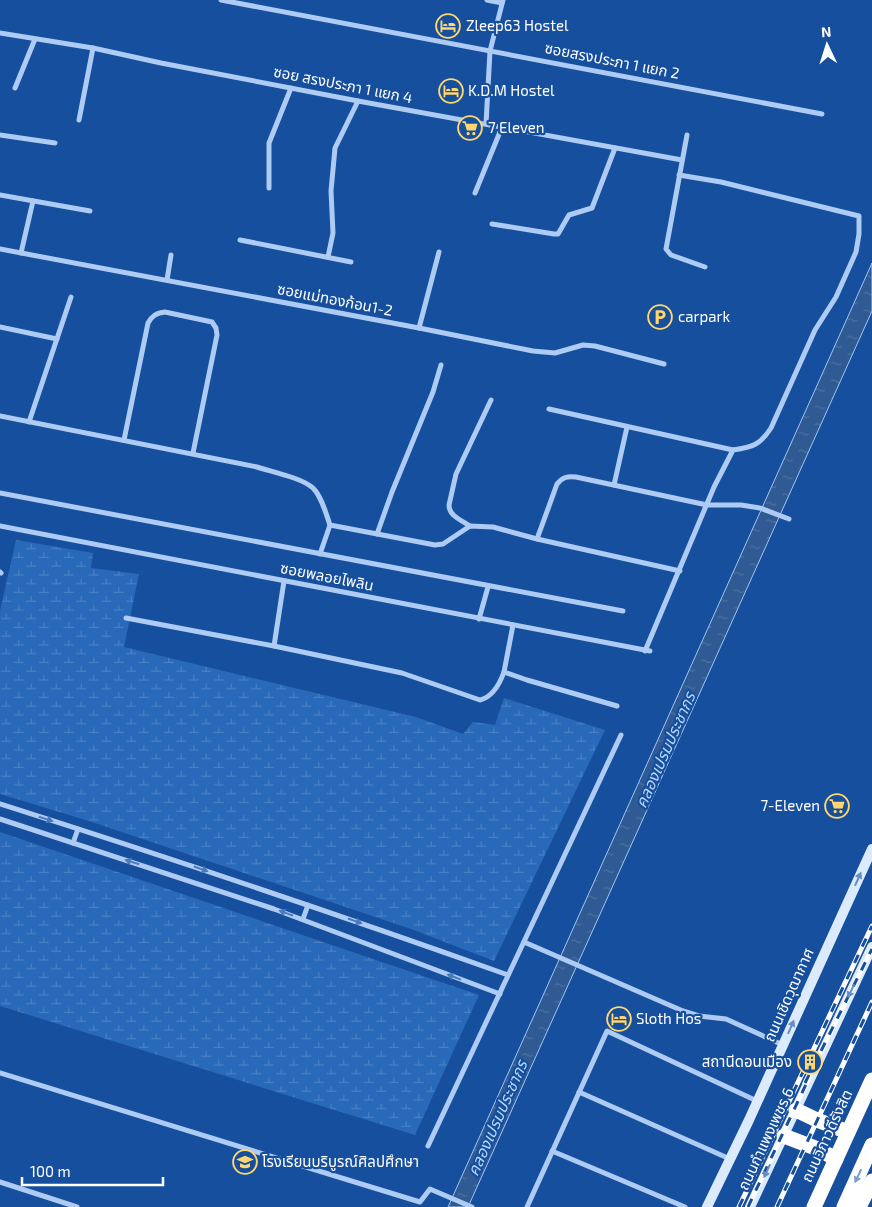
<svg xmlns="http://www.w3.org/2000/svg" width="872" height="1207" viewBox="0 0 872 1207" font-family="'Exo 2','Noto Sans Thai',sans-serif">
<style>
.wetland{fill:url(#wetland-marsh)}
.water{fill:url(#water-ripples);stroke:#9fc6f5}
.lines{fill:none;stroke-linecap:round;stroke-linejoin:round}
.street{stroke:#adcbf3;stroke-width:5}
.secondary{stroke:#dceafd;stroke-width:10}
.highway{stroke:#fff;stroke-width:15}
.rail-casing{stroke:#fff;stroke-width:5}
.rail{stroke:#164f9d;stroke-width:3;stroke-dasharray:9;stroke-linecap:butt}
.oneway{fill:#4b7abb}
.oneway2{fill:#658dc3}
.oneway3{fill:#7f9ec9}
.labels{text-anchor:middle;stroke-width:4.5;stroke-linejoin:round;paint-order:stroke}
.poi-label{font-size:15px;fill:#fff;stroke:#164f9d;text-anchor:start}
.street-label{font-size:15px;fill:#fff;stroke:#164f9d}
.water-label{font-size:16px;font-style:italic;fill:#b9d6f9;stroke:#164f9d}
</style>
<defs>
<pattern id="wetland-marsh" width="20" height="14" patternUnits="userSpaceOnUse" patternTransform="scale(1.25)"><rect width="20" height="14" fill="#2969ba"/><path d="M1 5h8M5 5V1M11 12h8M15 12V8" fill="none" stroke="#4980c4"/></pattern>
<pattern id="water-ripples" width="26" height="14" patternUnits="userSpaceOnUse" patternTransform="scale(1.25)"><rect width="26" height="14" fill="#305a93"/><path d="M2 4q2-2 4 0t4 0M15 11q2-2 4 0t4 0" fill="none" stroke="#4f73a3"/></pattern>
</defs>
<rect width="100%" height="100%" fill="#164f9d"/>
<g class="wetland">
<polygon points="16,540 93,553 91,568 139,574 124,647 416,717 463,734 473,722 495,725 504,698 605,730 494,961 411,929 92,822 0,794 0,611"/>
<polygon points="0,832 479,995 415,1135 0,1006"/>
</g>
<polygon class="water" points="872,263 872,311 468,1207 448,1207"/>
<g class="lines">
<g class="street">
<polyline points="221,0 822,114"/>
<polyline points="487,0 502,3"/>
<polyline points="0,33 93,48 161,63 358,101 682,160"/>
<polyline points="15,88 35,39"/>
<polyline points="79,120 93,48"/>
<polyline points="486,124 490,51 503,0"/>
<polyline points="0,135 55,143"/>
<polyline points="687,135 666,249 671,255 705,267"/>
<polyline points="269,188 269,143 291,88"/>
<polyline points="475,193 502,127"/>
<polyline points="0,195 90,211"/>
<polyline points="492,224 554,234 558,234 569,215 592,208 615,148"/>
<polyline points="240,240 351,262"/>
<polyline points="0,249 419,328 533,351 555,353 583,345 595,346 664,364"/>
<polyline points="21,253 33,201"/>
<polyline points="328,257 333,233 331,191 335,148 358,101"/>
<polyline points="167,280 171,255"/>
<polyline points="0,327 57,339"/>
<polyline points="419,328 439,252"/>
<polyline points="549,409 733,450"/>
<path d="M 0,416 L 257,467 C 273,472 302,478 313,488 C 322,497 326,514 330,525 L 435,545 L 443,544 L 470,526 L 493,527 L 537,539 L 680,571"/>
<polyline points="29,422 71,297"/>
<path d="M 124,440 L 148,323 C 152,316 156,313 165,312 L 212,322 L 216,328 L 217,335 L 193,453"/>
<polyline points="614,485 627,427"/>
<polyline points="0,493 623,611"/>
<polyline points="0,526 650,651"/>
<path d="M 470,526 C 461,520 449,516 449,505 L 456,474 L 491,400"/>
<polyline points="377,534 392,492 433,392 441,365"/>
<path d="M 537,539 L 557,484 C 563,477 567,476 576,477 L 707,505 L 741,505 L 760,508 L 789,519"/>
<polyline points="320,554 330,525"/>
<polyline points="0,572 1,573"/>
<path d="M 126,618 L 274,646 L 402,673 L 480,700 C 493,697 500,683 504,672 L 527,680 L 617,706"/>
<polyline points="479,619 488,587"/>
<polyline points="274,646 284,581"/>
<path d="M 645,651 L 714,487 L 733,450 C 753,447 760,445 771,428 L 815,330 L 836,297 L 856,252 L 859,234 L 859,216 L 721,182 L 679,175"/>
<polyline points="504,672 513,625"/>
<path d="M 0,804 C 170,858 340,915 508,975"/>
<polyline points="0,819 274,909 500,994"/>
<polyline points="73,843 78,829"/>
<polyline points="303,919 308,905"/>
<polyline points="524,942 683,1011 699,1016 726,1019 783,1045"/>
<polyline points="0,1073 420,1202 430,1189 472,1207"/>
<polyline points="579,1092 730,1159"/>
<polyline points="428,1146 621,735"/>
<polyline points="552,1151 685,1207"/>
<polyline points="0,1182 77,1207"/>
<polyline points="527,1207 607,1031 757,1101"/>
</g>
<g class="secondary">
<polyline points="707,1207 749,1120 872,849"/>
<polyline points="750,1207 872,947"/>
</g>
<g class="highway">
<polyline points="796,1110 817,1120 848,1132"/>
<polyline points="784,1136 818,1149 836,1159"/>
<polyline points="814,1207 872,1080"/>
<polyline points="844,1207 872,1145"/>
<polyline points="859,1207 872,1181"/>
</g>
<g class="rail-casing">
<g id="rail">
<polyline points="805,1083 872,949"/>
<polyline points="739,1207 872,926"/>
<polyline points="748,1207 809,1078"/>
<polyline points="777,1207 872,1002"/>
</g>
</g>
<use href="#rail" class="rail"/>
</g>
<defs><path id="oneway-solid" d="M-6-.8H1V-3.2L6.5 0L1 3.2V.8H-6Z" transform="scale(1.25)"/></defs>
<g class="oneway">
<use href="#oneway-solid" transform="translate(46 819) rotate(18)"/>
<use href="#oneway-solid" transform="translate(132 862) rotate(-162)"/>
<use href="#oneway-solid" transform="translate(201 869) rotate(19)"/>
<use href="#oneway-solid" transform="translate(286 913) rotate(-160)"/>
<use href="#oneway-solid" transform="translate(355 921) rotate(19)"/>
<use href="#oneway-solid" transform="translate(454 977) rotate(-159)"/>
</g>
<g class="oneway2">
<use href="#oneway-solid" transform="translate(858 879) rotate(-66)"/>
<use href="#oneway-solid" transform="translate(851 991) rotate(115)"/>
<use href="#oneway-solid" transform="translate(791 1027) rotate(-66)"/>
<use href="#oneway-solid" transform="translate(767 1171) rotate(115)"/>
</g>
<use class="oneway3" href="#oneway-solid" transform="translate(858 1176) rotate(115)"/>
<defs>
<g id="hotel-ring" transform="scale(1.25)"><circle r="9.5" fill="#164f9d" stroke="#ffd76e" stroke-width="1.5"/><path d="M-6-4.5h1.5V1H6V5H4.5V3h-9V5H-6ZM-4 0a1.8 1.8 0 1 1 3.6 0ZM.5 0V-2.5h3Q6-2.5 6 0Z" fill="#ffd76e"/></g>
<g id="supermarket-ring" transform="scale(1.25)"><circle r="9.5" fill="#164f9d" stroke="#ffd76e" stroke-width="1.5"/><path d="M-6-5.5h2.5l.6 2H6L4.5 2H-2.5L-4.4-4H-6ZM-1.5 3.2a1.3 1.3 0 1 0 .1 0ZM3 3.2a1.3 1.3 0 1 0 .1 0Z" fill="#ffd76e"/></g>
<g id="parking-ring" transform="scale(1.25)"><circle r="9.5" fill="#164f9d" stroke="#ffd76e" stroke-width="1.5"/><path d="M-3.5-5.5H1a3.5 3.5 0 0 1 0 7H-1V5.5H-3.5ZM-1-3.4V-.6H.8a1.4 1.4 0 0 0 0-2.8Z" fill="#ffd76e"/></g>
<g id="building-ring" transform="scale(1.25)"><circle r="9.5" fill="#164f9d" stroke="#ffd76e" stroke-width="1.5"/><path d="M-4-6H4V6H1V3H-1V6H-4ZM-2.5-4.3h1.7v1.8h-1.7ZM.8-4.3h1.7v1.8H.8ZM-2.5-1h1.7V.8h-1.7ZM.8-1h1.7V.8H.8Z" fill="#ffd76e"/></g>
<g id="school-ring" transform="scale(1.25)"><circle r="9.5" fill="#164f9d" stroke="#ffd76e" stroke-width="1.5"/><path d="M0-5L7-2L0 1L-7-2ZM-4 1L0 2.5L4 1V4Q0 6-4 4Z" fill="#ffd76e"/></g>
</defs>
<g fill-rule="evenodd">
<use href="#hotel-ring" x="448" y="26"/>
<use href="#hotel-ring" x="451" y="91"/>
<use href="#supermarket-ring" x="470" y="128"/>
<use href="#parking-ring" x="660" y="317"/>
<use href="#supermarket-ring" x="837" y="806"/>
<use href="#hotel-ring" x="619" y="1019"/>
<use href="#building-ring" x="810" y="1062"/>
<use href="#school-ring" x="245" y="1162"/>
</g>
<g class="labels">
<g class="poi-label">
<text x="466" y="31">Zleep63 Hostel</text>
<text x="468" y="96">K.D.M Hostel</text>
<text x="488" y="133">7 Eleven</text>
<text x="678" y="322">carpark</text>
<text x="820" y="811" text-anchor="end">7-Eleven</text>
<text x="636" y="1024">Sloth Hos</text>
<text x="792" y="1067" text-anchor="end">สถานีดอนเมือง</text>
<text x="262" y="1167">โรงเรียนบริบูรณ์ศิลปศึกษา</text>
</g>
<g class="street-label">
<text transform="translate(612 61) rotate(11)" y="5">ซอยสรงประภา 1 แยก 2</text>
<text transform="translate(343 85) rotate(11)" y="5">ซอย สรงประภา 1 แยก 4</text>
<text transform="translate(335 300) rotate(11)" y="5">ซอยแม่ทองก้อน1-2</text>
<text transform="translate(327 577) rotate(11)" y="5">ซอยพลอยไพลิน</text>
<text transform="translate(789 995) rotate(-66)" y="5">ถนนเชิดวุฒากาศ</text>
<text transform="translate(827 1136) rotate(-65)" y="5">ถนนวิภาวดีรังสิต</text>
<text transform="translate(766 1139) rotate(-65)" y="5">ถนนกำแพงเพชร 6</text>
</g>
<g class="water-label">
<text transform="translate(665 750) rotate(-66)" y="6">คลองเปรมประชากร</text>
<text transform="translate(497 1118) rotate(-66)" y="6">คลองเปรมประชากร</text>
</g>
</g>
<g transform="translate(827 45) rotate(356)" stroke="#164f9d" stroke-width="4" paint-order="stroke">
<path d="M0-4L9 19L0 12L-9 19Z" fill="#ffffff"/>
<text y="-8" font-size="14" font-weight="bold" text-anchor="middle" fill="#ffffff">N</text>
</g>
<path d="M22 1177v8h141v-8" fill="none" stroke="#ffffff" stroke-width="2.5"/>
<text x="30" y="1177" font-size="15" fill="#ffffff" stroke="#164f9d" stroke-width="4" paint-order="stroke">100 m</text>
</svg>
